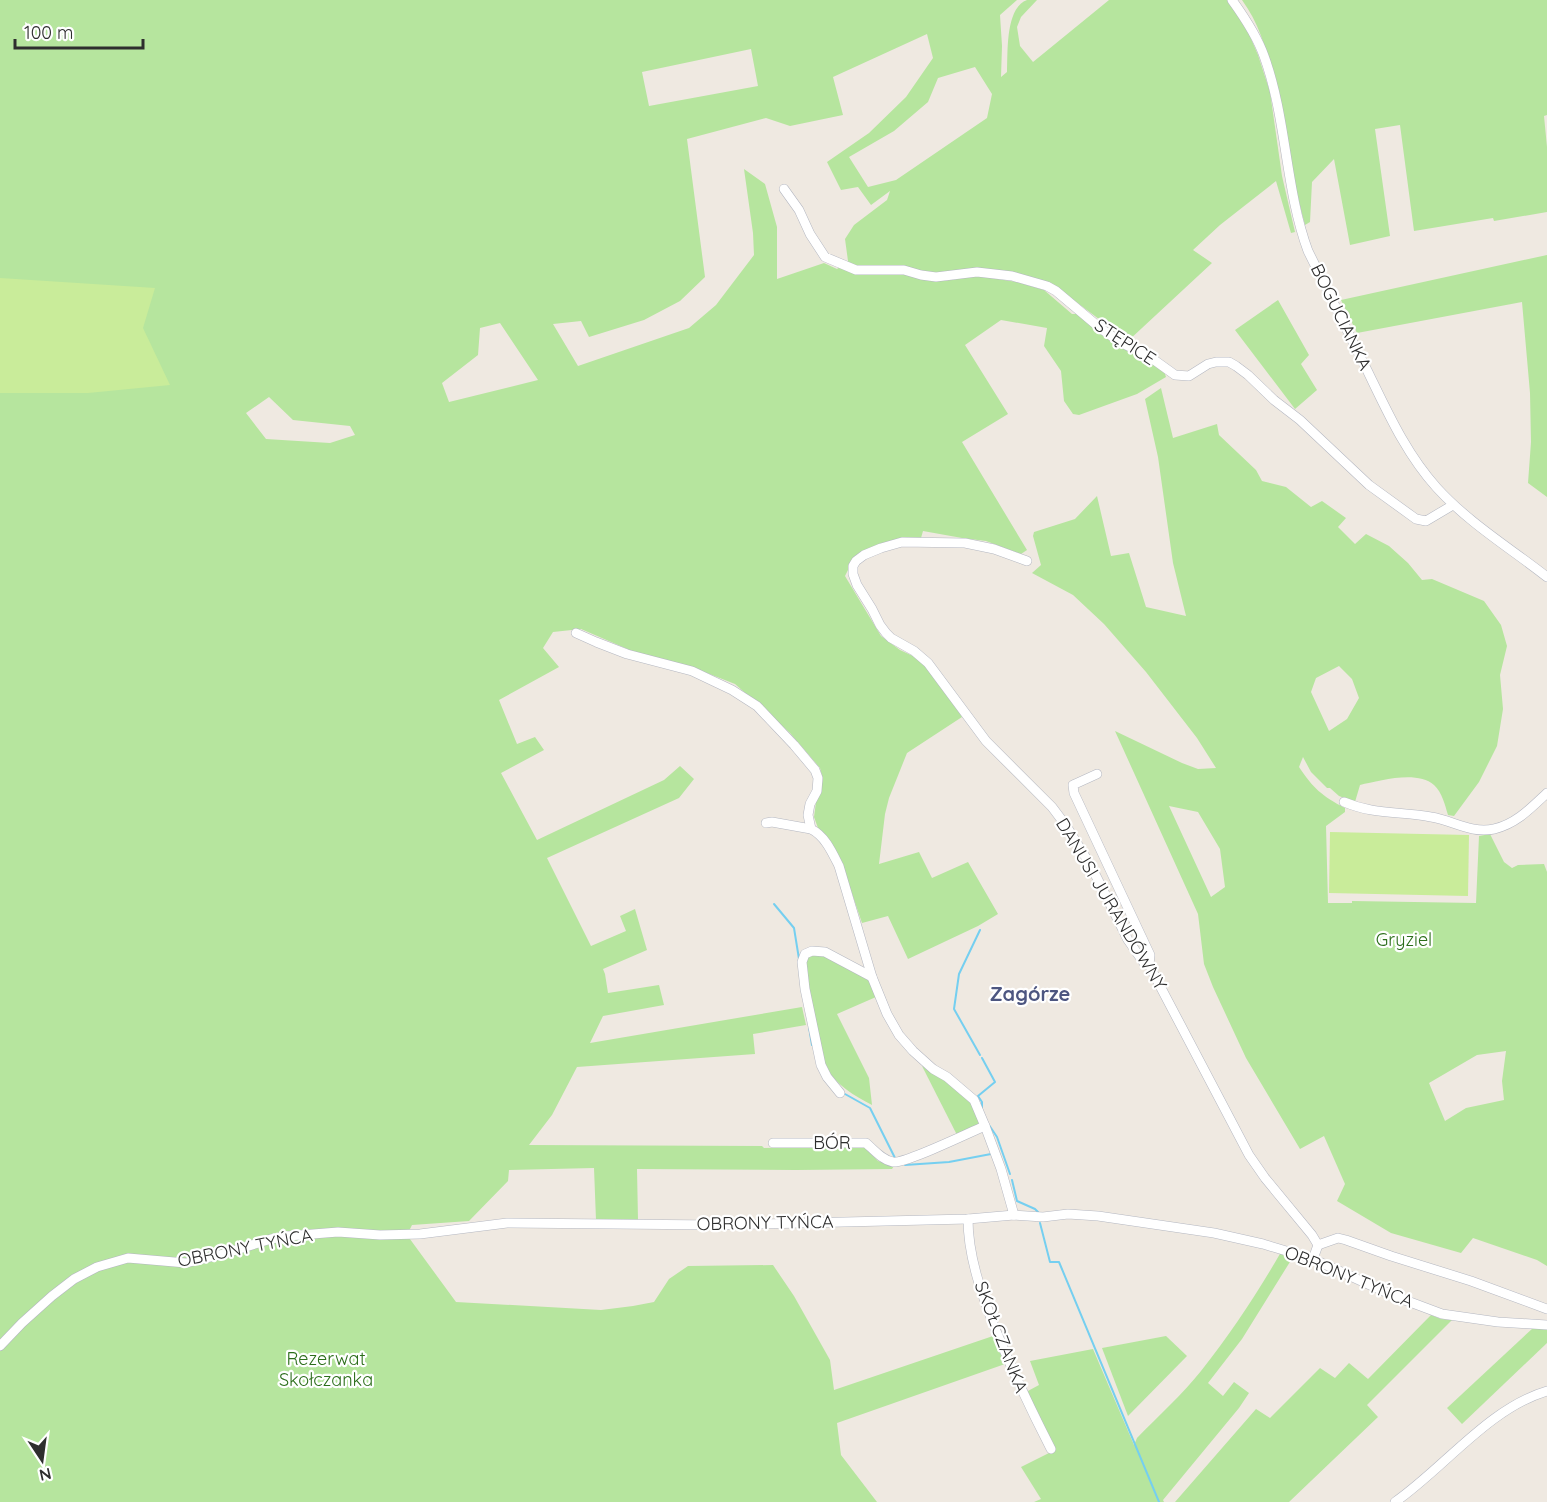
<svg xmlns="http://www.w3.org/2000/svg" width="1547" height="1502" viewBox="0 0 1547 1502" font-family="Quicksand,sans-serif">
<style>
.green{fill:#b6e59e;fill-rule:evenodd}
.pitch{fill:#c9ec9a}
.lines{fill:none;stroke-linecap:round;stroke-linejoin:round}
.stream{stroke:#75cff0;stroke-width:2}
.minor-casing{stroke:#b4b7c1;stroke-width:10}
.minor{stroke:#fff;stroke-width:9}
.labels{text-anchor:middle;stroke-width:4.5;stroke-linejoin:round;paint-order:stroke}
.street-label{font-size:18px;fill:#2e2e2e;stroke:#fff}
.park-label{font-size:18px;fill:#2c6e1b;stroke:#fff}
.neighbourhood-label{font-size:20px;font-weight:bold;fill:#4d5680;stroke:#fff}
</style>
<rect width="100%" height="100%" fill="#efe9e1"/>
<g class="green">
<path d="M 0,0 L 1017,0 L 1000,15 L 1002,46 L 1001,77 L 1007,72 C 1008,53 1005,8 1027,0 C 1030,0 1034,0 1037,0 L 1021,17 L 1017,27 L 1020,46 L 1033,62 L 1109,0 L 1229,0 L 1243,20 L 1258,55 L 1270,92 L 1282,176 L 1295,232 L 1291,233 L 1276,181 L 1220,225 L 1193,250 L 1212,263 L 1128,341 L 1059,289 L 1009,272 L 936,276 L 943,281 L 978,276 L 1017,282 L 1044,290 L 1072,314 L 1080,314 L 1164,371 L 1166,377 L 1137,394 L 1079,415 L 1073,414 L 1064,401 L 1061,371 L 1044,346 L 1047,328 L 1001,320 L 965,345 L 1008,414 L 962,442 L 1027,550 L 1021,554 L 986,541 L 962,538 L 923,531 L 921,538 L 892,541 L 855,556 L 845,576 L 881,636 L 900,650 L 928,663 L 962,717 L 907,753 L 889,798 L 885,814 L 879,864 L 919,852 L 932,878 L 968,862 L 998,914 L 978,926 L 908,959 L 888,916 L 862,923 L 841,861 L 831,843 L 818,828 L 814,817 L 816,802 L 823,780 L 820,768 L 790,733 L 735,684 L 689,666 L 632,651 L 581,629 L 553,632 L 543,648 L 559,667 L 499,700 L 517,744 L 535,737 L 544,750 L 501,773 L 537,840 L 664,780 L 680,766 L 694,779 L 679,798 L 547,858 L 591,946 L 626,931 L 620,916 L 635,909 L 647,950 L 603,969 L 605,974 L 608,993 L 659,985 L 664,1005 L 603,1016 L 590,1043 L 802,1007 L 806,1025 L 753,1034 L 755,1054 L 577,1067 L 552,1115 L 529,1145 L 762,1146 L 764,1148 L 864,1146 L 878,1161 L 894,1166 L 892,1169 L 796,1170 L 637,1169 L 638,1220 L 596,1220 L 594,1168 L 509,1170 L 508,1181 L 469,1221 L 412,1225 L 407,1235 L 456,1302 L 601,1310 L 633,1306 L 654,1302 L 669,1279 L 688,1266 L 773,1265 L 794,1296 L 830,1360 L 834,1390 L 993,1336 L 1005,1364 L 837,1423 L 841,1455 L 877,1502 L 0,1502 ZM 927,34 L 933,58 L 906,97 L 869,133 L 827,162 L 841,190 L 858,187 L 871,205 L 890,191 L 887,200 L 854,225 L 845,239 L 848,261 L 837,269 L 824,263 L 777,279 L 777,227 L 765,184 L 744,169 L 753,233 L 754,255 L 716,305 L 689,328 L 578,366 L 553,324 L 581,321 L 589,337 L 644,320 L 680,301 L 705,277 L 687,139 L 766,118 L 790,126 L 843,115 L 833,77 ZM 751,49 L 758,86 L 649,106 L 642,72 ZM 975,67 L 992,94 L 987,118 L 896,180 L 868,187 L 849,157 L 894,131 L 928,102 L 938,78 ZM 500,323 L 538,380 L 449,402 L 442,383 L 478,355 L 480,328 ZM 269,397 L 293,420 L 350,426 L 355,435 L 330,443 L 266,439 L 246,413 Z"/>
<path d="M 1242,0 L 1547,0 L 1547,115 L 1544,116 L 1547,147 L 1547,212 L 1494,221 L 1493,218 L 1414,231 L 1400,125 L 1375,129 L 1390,236 L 1350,245 L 1334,159 L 1312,182 L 1310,222 L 1305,225 C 1295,188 1288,150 1280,112 C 1272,73 1266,33 1242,0 Z"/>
<polygon points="1547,255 1547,497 1528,483 1531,442 1530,393 1522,302 1357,333 1341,300"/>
<polygon points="1278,300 1309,355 1301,364 1317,390 1295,409 1235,330"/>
<path d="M 1161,388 L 1173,438 L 1217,424 L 1219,435 L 1256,470 L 1262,481 L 1286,487 L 1311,507 L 1322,501 L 1346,518 L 1338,527 L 1355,544 L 1366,534 L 1389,546 L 1408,563 L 1422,580 L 1432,579 L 1484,601 L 1501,625 L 1507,646 L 1500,675 L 1503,709 L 1497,746 L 1479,782 L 1454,816 L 1448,815 C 1445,805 1442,792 1434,785 C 1417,770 1379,781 1360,785 L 1355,802 L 1339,796 L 1330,788 L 1327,788 L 1311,772 L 1303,757 L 1299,767 C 1313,788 1322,796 1345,808 L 1345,812 L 1326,826 L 1328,903 L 1352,903 L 1352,901 L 1476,903 L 1479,836 L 1490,834 L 1504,862 L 1512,868 L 1518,865 L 1544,864 L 1547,872 L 1547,1266 L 1537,1260 L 1473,1238 L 1461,1253 L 1391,1233 L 1337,1201 L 1345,1184 L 1324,1136 L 1300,1149 L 1246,1058 L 1213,987 L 1204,964 L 1198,914 L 1115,731 L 1182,763 L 1198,769 L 1216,768 L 1197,738 L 1146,672 L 1104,624 L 1073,595 L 1032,573 L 1041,565 L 1033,536 L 1034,532 L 1075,519 L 1097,496 L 1111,556 L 1129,553 L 1146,607 L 1186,616 L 1173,563 L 1158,457 L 1145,399 ZM 1339,666 L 1352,679 L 1359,698 L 1347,719 L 1329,731 L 1311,692 L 1316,678 ZM 1169,806 L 1198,812 L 1220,849 L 1225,887 L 1211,897 ZM 1506,1051 L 1502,1081 L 1504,1100 L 1466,1108 L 1445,1121 L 1429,1083 L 1477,1055 Z"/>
<path d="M 813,954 L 824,954 L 867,979 L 872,985 L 876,997 L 837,1014 L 869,1078 L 872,1105 C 853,1095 838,1086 826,1068 L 805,971 L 807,958 Z"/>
<polygon points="922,1066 959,1090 973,1106 979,1123 973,1129 957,1135"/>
<path d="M 1281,1252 L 1293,1257 L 1242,1339 L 1208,1383 L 1223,1396 L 1234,1382 L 1249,1393 L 1239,1408 L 1163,1500 L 1164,1502 L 1034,1502 L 1041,1499 L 1021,1467 L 1055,1450 L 1026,1392 L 1039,1385 L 1030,1361 L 1093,1349 L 1134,1445 L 1137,1438 C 1158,1416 1182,1395 1201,1371 C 1231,1333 1257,1294 1281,1252 Z"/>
<polygon points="1431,1315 1441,1319 1452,1320 1367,1405 1378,1417 1289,1502 1175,1502 1256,1409 1270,1418 1320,1368 1335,1378 1349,1363 1368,1379"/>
<polygon points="1533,1328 1547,1329 1547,1343 1462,1424 1447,1408"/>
<polygon points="1166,1336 1187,1356 1128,1416 1102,1348"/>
</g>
<g class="pitch">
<polygon points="0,278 155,288 143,328 170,385 88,393 0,393"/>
<polygon points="1330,832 1469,835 1468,896 1329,893"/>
</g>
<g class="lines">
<g class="stream">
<polyline points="774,904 794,928 799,959"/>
<polyline points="809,1027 812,1045"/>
<polyline points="980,1055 954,1009 959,974 980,930"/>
<polyline points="982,1058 995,1082 978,1096 982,1102 982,1109"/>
<polyline points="845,1094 870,1108 896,1160"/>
<polyline points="989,1125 997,1137 1010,1174"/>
<polyline points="905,1165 949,1162 991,1154"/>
<polyline points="1012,1180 1017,1201 1035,1209 1038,1212"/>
<polyline points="1040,1223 1050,1262 1059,1262 1159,1502"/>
</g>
<g class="minor-casing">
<g id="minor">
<path d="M 1232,0 C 1245,18 1257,36 1264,56 C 1287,119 1285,189 1308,251 C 1328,291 1347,331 1367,370 C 1387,411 1406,454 1437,488 C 1469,523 1510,548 1547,577"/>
<polyline points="784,189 799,210 810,234 825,257 856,270 904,270 921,275 936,277 977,272 1012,276 1047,286 1056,291 1100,328 1120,342 1150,357 1175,375 1189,376 1208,364 1216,362 1229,362 1236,366 1248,375 1274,400 1300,420 1369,485 1416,519 1426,521 1453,505"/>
<polyline points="1027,561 994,549 965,543 902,542 881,548 864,555 856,561 853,566 853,574 857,585 872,609 880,625 886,633 891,638 914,651 928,663 986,741 1052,807 1067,827 1091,866 1128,940 1144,963 1149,965 1249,1155 1265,1178 1312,1235 1318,1245 1313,1259"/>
<polyline points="576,633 596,642 627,654 692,671 732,690 757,706 794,745 815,770 818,778 817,791 810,804 808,815 811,829"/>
<polyline points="1097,774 1075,784 1073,785 1074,793 1150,955 1149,965"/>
<path d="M 1344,802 C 1375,815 1399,811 1431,817 C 1452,820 1471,834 1494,829 C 1516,824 1531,808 1547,793"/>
<path d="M 766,823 L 772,822 L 811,829 C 825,836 832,852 839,866 L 872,977 L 887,1014 L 899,1035 L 913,1051 L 933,1069 L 947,1077 L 974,1100 L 985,1126 L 1001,1169 L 1014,1215"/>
<polyline points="840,1093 827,1077 821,1065 805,989 802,962 805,954 812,951 825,952 872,977"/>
<path d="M 773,1143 L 866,1143 C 874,1150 882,1160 893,1162 C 905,1164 970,1132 985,1126"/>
<path d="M 968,1219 C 968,1257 982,1295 996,1331 C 1013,1372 1031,1410 1051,1449"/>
<polyline points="1318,1245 1338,1238 1346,1240 1391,1256 1471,1281 1547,1309"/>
<polyline points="0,1346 22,1323 52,1296 74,1279 97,1267 128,1258 186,1263 223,1254 271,1239 288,1236 338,1232 380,1235 420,1234 507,1223 717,1225 968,1219 1014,1215 1043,1217 1068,1214 1098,1216 1214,1233 1263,1244 1313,1259 1394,1296 1442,1314 1498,1322 1547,1325"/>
<path d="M 1395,1502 C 1444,1468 1489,1408 1547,1391"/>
</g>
</g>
<use href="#minor" class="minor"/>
</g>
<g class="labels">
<g class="street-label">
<text transform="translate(1341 317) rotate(64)" y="6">BOGUCIANKA</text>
<text transform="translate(1125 342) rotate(33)" y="6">STĘPICE</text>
<text transform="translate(1111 904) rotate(59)" y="6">DANUSI JURANDÓWNY</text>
<text x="832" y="1149">BÓR</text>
<text transform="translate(765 1223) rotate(-1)" y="6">OBRONY TYŃCA</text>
<text transform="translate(245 1248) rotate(-11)" y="6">OBRONY TYŃCA</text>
<text transform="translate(1349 1277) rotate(22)" y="6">OBRONY TYŃCA</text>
<text transform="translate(1001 1337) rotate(69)" y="6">SKOŁCZANKA</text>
</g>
<g class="park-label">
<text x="1404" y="946">Gryziel</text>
<text x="326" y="1365">Rezerwat<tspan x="326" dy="21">Skołczanka</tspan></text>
</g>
<g class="neighbourhood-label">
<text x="1030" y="1001">Zagórze</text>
</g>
</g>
<g transform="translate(42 1460) rotate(167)" stroke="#ffffff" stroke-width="4.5" paint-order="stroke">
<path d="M0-4.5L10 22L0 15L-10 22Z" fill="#2e2e2e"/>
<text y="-9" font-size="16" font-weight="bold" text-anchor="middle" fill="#2e2e2e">N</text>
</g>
<path d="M15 39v9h128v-9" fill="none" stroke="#2e2e2e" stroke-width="3"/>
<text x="24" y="39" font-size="18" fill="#2e2e2e" stroke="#ffffff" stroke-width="4.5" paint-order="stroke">100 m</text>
</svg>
